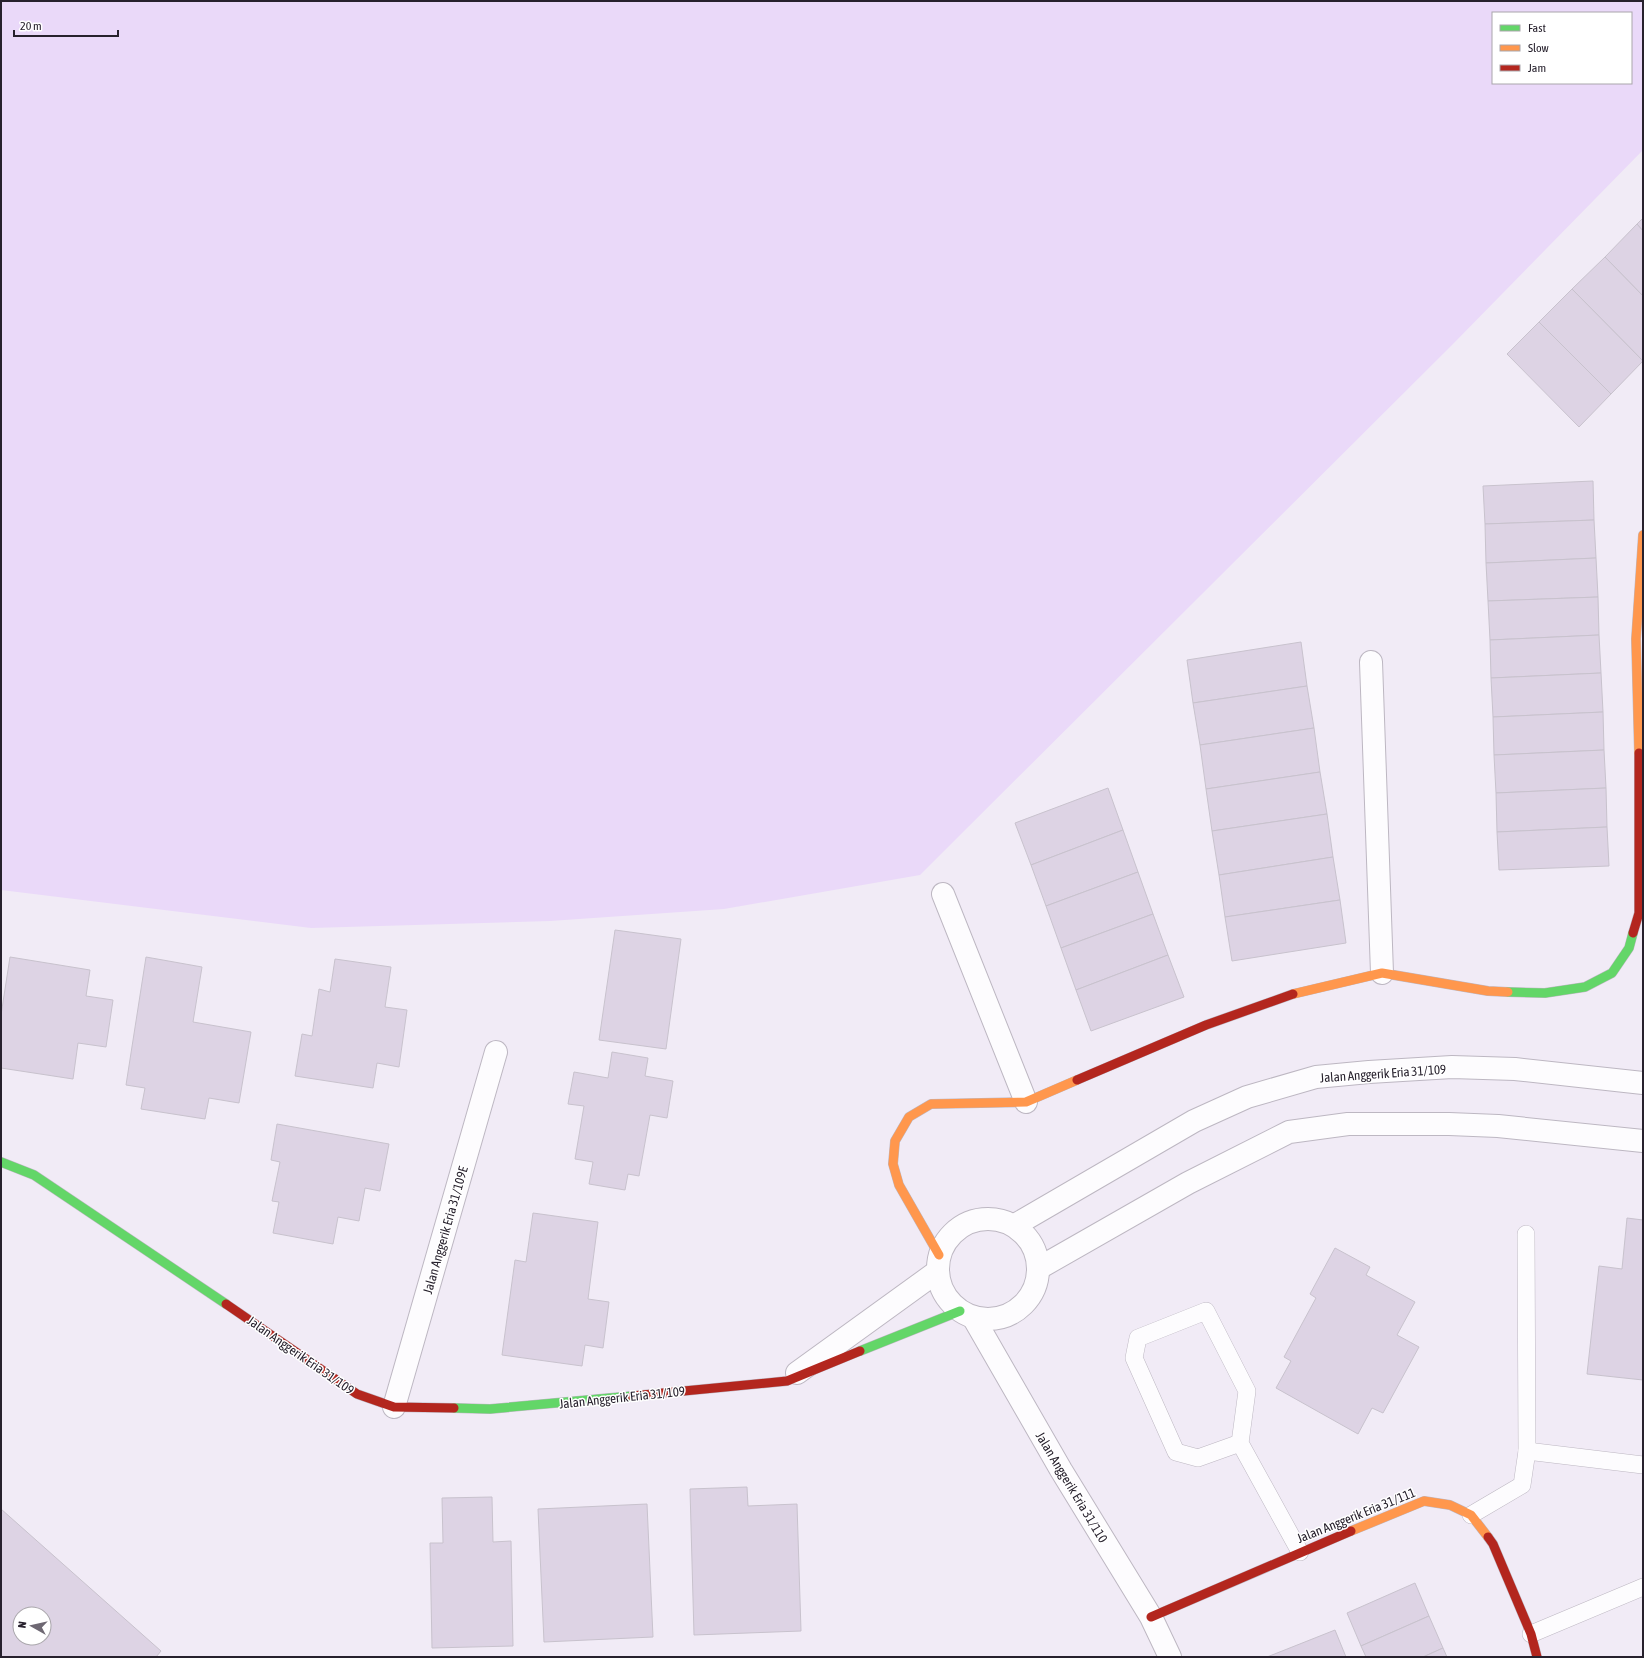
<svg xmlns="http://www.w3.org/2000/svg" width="1644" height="1658" viewBox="0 0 1644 1658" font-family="'Asap Condensed',sans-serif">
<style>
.green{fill:#ead9f9;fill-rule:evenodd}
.building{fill:#ddd3e4;stroke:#c8c2cd;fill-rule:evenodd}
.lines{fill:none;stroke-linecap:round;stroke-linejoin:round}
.lane-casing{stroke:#bdb7c2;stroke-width:18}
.street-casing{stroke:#bdb7c2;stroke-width:24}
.fast-casing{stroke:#bdb7c2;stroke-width:10}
.slow-casing{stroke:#bdb7c2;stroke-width:10}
.jam-casing{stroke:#bdb7c2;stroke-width:10}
.lane{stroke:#fdfcfe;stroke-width:17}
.street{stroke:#fdfcfe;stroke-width:22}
.fast{stroke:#63d668;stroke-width:9}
.slow{stroke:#ff974d;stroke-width:9}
.jam{stroke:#b3261e;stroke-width:9}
.labels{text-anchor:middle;stroke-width:3;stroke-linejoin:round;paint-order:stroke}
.street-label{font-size:13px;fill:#27212d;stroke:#fff}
</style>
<rect width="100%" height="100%" fill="#f1ebf6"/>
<path class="green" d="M 1,1 L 1643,1 L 1643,150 L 1452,345 L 920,875 L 724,909 L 550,921 L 311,928 L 1,890 ZM 1493,13 L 1631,13 L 1631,83 L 1493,83 Z"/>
<g class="building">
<polygon points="1643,218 1643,231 1637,224"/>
<polygon points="1637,224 1643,231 1643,296 1605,257"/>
<polygon points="1605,257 1643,296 1643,361 1572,289"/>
<polygon points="1572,289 1643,361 1611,394 1539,322"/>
<polygon points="1539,322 1611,394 1579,427 1507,354"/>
<polygon points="1593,481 1594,520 1485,524 1483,486"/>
<polygon points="1594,520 1596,558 1486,563 1485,524"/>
<polygon points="1596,558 1598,597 1488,601 1486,563"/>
<polygon points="1598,597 1599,635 1490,640 1488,601"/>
<polygon points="1599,635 1601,673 1491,678 1490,640"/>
<polygon points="1301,642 1307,686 1193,703 1187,660"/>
<polygon points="1601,673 1603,712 1493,717 1491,678"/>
<polygon points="1307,686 1314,728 1200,745 1193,703"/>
<polygon points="1603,712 1604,750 1494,755 1493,717"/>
<polygon points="1314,728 1320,772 1206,789 1200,745"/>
<polygon points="1604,750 1606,788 1496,793 1494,755"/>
<polygon points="1320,772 1327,814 1212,831 1206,789"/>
<polygon points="1108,788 1123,830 1031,865 1015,823"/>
<polygon points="1606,788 1607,827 1497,832 1496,793"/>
<polygon points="1327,814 1333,857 1219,875 1212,831"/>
<polygon points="1607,827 1609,866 1499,870 1497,832"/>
<polygon points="1123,830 1138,872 1046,906 1031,865"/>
<polygon points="1333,857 1340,900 1225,917 1219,875"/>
<polygon points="1138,872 1153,914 1061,948 1046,906"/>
<polygon points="1340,900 1346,943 1232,961 1225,917"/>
<polygon points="1153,914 1168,955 1076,990 1061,948"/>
<polygon points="615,930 681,939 666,1049 599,1040"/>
<polygon points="1168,955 1184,997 1091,1031 1076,990"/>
<polygon points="10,957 90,970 86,996 113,1000 106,1047 78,1043 73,1079 1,1068 1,1015"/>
<polygon points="146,957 202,967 193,1022 251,1032 239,1103 209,1098 205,1119 141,1109 145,1088 126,1085"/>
<polygon points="335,959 391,967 385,1007 407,1010 399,1067 377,1063 373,1088 295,1076 302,1034 312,1036 319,989 330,992"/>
<polygon points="612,1052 648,1058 645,1076 673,1081 667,1118 650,1115 639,1176 628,1174 625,1190 589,1184 593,1162 575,1159 584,1106 568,1104 574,1072 608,1078"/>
<polygon points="277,1124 389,1144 380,1191 365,1188 359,1221 338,1217 333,1244 273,1233 279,1202 272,1201 280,1162 271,1160"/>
<polygon points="533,1213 598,1222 588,1299 609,1302 603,1348 585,1345 582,1366 502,1355 515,1260 526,1262"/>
<polygon points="1627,1218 1643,1220 1643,1380 1587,1374 1599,1266 1622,1269"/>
<polygon points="1335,1248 1370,1267 1366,1275 1415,1302 1397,1335 1419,1347 1383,1413 1372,1408 1358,1434 1276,1388 1291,1361 1284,1357 1316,1298 1310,1294"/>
<polygon points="747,1487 748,1506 797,1504 801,1631 694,1635 690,1489"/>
<polygon points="492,1497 493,1542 511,1541 513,1646 432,1648 430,1543 443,1543 442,1498"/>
<polygon points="647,1504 653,1637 544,1642 538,1509"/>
<path d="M 1,1509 L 161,1651 L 156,1657 L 1,1657 ZM 20,1614 L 44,1614 L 44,1638 L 20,1638 Z"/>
<polygon points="1415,1583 1429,1616 1361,1646 1347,1613"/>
<polygon points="1429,1616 1443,1648 1423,1657 1366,1657 1361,1646"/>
<polygon points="1335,1630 1346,1657 1267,1657"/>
<polygon points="1443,1648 1447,1657 1423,1657"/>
</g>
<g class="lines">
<g class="lane-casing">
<g id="lane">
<polyline points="1240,1443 1198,1458 1176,1452 1134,1358 1138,1338 1206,1311 1247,1391 1240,1443 1300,1552"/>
<polyline points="1527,1451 1643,1465"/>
<polyline points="1471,1515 1522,1485 1527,1451 1526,1234"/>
<polyline points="1531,1634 1643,1587"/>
</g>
</g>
<g class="street-casing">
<g id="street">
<polyline points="1371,662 1382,973"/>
<polyline points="943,894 1026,1102"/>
<circle cx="988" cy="1269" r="50"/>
<polyline points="1015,1225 1194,1121 1247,1097 1316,1077 1369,1072 1452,1067 1515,1069 1643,1083"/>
<polyline points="1039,1268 1188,1183 1289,1132 1348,1124 1449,1124 1498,1126 1643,1141"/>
<polyline points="973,1317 1061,1470 1151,1617 1170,1657"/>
<polyline points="797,1373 938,1271"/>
<polyline points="394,1407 496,1052"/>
</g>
</g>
<g class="fast-casing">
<g id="fast">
<polyline points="1508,992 1545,993 1585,987 1612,973 1629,948 1633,933"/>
<polyline points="1,1162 34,1175 226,1304"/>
<polyline points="860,1351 960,1311"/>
<polyline points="454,1408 490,1409 632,1396"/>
</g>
</g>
<g class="slow-casing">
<g id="slow">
<polyline points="1639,753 1636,639 1643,535"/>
<polyline points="1293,994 1382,973 1488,991 1508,992"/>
<polyline points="939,1255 899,1185 893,1164 895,1141 909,1117 931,1104 1026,1102 1077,1080"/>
<polyline points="1351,1531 1424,1501 1450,1505 1471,1515 1488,1537"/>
</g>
</g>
<g class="jam-casing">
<g id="jam">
<polyline points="1633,933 1639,913 1639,753"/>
<polyline points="1077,1080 1206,1025 1293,994"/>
<polyline points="226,1304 357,1394 394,1407 454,1408"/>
<polyline points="632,1396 787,1381 860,1351"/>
<polyline points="1488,1537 1493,1544 1531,1634 1537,1657"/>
<polyline points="1151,1617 1351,1531"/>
</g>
</g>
<use href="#lane" class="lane"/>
<use href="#street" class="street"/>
<use href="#fast" class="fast"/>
<use href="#slow" class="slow"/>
<use href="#jam" class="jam"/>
</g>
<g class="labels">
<g class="street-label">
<text transform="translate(1383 1073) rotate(-4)" y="5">Jalan Anggerik Eria 31/109</text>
<text transform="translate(445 1230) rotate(-74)" y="5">Jalan Anggerik Eria 31/109E</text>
<text transform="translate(301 1355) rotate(35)" y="5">Jalan Anggerik Eria 31/109</text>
<text transform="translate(622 1397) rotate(-6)" y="5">Jalan Anggerik Eria 31/109</text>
<text transform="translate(1072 1487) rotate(59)" y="5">Jalan Anggerik Eria 31/110</text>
<text transform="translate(1356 1515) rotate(-22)" y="5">Jalan Anggerik Eria 31/111</text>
</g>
</g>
<rect width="1644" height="1658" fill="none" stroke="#27212d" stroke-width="4"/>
<rect x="1492" y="12" width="140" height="72" fill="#ffffff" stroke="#a9a6ab"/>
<rect x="1500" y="25" width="20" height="6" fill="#63d668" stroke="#a9a6ab"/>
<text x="1528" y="32" font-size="12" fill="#27212d">Fast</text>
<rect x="1500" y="45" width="20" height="6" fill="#ff974d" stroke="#a9a6ab"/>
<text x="1528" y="52" font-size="12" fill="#27212d">Slow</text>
<rect x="1500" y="65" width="20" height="6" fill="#b3261e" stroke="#a9a6ab"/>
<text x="1528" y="72" font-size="12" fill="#27212d">Jam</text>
<g transform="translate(32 1626) rotate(278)"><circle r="19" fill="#ffffff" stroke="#a9a6ab"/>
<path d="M0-3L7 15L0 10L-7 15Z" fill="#6e6873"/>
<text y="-6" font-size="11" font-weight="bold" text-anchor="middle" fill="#27212d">N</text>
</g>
<path d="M14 30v6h104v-6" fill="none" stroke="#27212d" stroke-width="2"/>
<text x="20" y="30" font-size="12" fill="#27212d" stroke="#ffffff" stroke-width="3" paint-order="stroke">20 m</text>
</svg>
